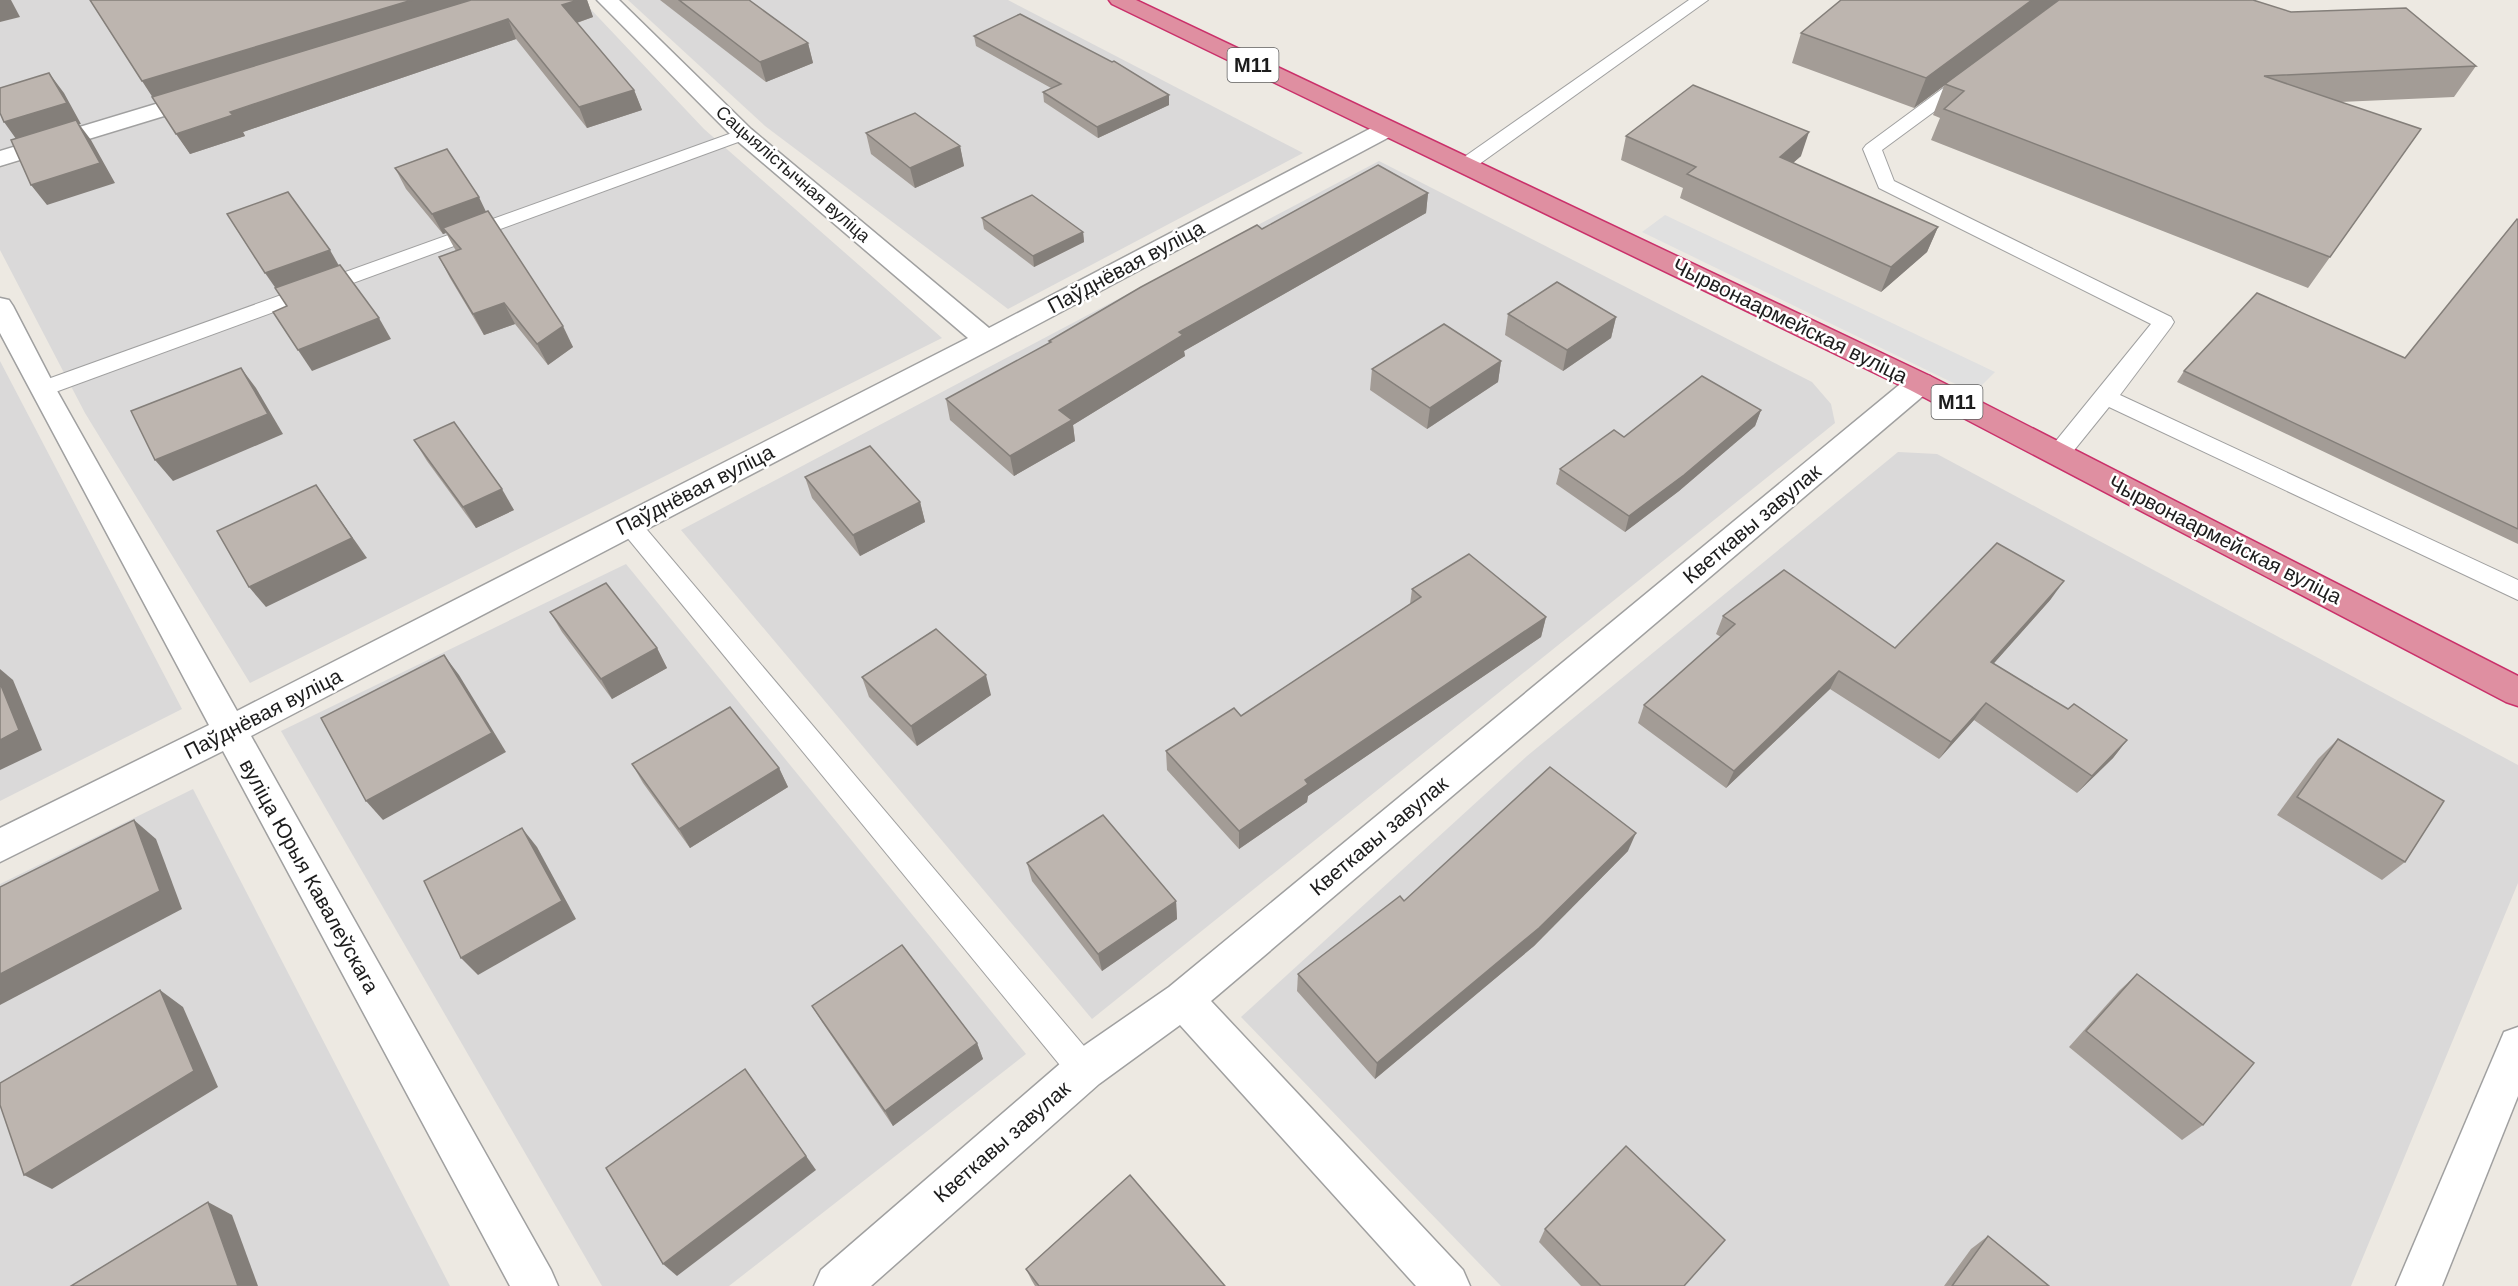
<svg xmlns="http://www.w3.org/2000/svg" width="2518" height="1286" viewBox="0 0 2518 1286" font-family="Helvetica,sans-serif">
<style>
.residential{fill:#dad9d9}
.parking{fill:#e0e0e0}
.lines{fill:none;stroke-linecap:round;stroke-linejoin:round}
.lane-casing{stroke:#a0a0a0;stroke-width:2}
.street-casing{stroke:#a0a0a0;stroke-width:3}
.highway-casing{stroke:#ca306a;stroke-width:3}
.lane{fill:#fff;fill-rule:evenodd}
.street{fill:#fff;fill-rule:evenodd}
.highway{fill:#df8fa1;fill-rule:evenodd}
.wall{fill:#a39c96}
.shaded-wall{fill:#847f7a}
.building{fill:#bdb5af;stroke:#847f7a;stroke-width:1.5}
.labels{text-anchor:middle;stroke-width:5;stroke-linejoin:round;paint-order:stroke}
.far-street-label{font-size:18px;fill:#1c1c1c;stroke:#fff}
.shield{fill:#fff;stroke:#606060;stroke-width:1.5}
.shield-label{font-size:20px;font-weight:bold;fill:#1c1c1c}
.street-label{font-size:21px;fill:#1c1c1c;stroke:#fff}
</style>
<rect width="100%" height="100%" fill="#ede9e2"/>
<g class="residential">
<polygon points="0,0 488,0 0,152"/>
<polygon points="543,0 582,0 704,129 942,338 250,683 85,413 0,250 0,168"/>
<polygon points="628,0 1008,0 1303,153 1008,309 765,126"/>
<polygon points="1379,161 1812,382 1831,404 1835,423 1092,1019 681,530"/>
<polygon points="0,361 182,709 0,801"/>
<polygon points="1898,452 1937,454 2518,765 2518,883 2351,1286 1501,1286 1241,1017 1527,756"/>
<polygon points="626,564 1026,1054 729,1286 602,1286 281,731"/>
<polygon points="193,789 450,1286 0,1286 0,884"/>
</g>
<polygon class="parking" points="1665,215 1995,372 1974,393 1642,232"/>
<g class="lines">
<g class="lane-casing">
<g id="lane">
<polygon points="1689,0 1708,0 1471,170 1457,170 1455,166 1457,162"/>
<polygon points="1967,74 1973,75 1976,79 1973,83 1882,150 1894,181 2171,317 2174,322 2171,327 2120,395 2518,580 2518,600 2109,407 2067,459 2059,461 2051,459 2048,453 2051,447 2151,324 1879,188 1863,149 1866,145 1961,75"/>
<polygon points="743,129 749,130 752,134 749,138 50,394 42,396 34,394 31,389 34,384"/>
<polygon points="629,515 637,518 1095,1059 1100,1070 1095,1081 1084,1085 1073,1081 621,530 617,524 621,518"/>
</g>
</g>
<g class="street-casing">
<g id="street">
<polygon points="597,0 619,0 751,129 989,328 1379,124 1387,122 1395,124 1399,129 1395,134 997,346 251,736 551,1270 558,1286 510,1286 223,751 0,862 0,828 209,725 0,333 0,298 9,300 13,306 56,389 237,711 968,338 735,139"/>
<polygon points="202,90 210,92 213,97 210,102 0,166 0,151"/>
<polygon points="1920,374 1930,376 1934,383 1930,390 1211,1001 1463,1270 1470,1286 1416,1286 1180,1025 1099,1084 871,1286 814,1286 821,1270 1069,1056 1169,987 1910,376"/>
<polygon points="2518,1027 2518,1096 2442,1286 2396,1286 2504,1032"/>
</g>
</g>
<g class="highway-casing">
<polygon id="highway" points="1109,0 1136,0 1930,376 2518,676 2518,706 2506,702 1910,390 1112,4"/>
</g>
<use href="#lane" class="lane"/>
<use href="#street" class="street"/>
<use href="#highway" class="highway"/>
</g>
<g class="wall">
<polygon points="90,0 587,0 593,17 577,23 634,90 642,110 587,128 516,39 243,132 245,136 190,154"/>
<polygon points="660,0 749,0 808,43 813,63 766,82"/>
<polygon points="2291,12 2476,66 2454,97 2340,102 2421,129 2308,288 1931,140 1940,118 1933,115 1944,86 1914,108 1792,63 1801,33"/>
<polygon points="974,36 1169,105 1098,138 1044,102 1043,92 1051,88 976,46"/>
<polygon points="866,133 960,146 964,166 915,188 871,154"/>
<polygon points="1626,136 1801,156 1793,163 1938,227 1927,252 1881,292 1680,198 1683,188 1621,160"/>
<polygon points="395,168 486,212 573,347 548,365 515,324 484,335 450,278 439,257 456,251 446,233 443,234 406,189"/>
<polygon points="1428,193 1426,213 1184,351 1185,356 1073,425 1075,441 1014,476 950,420 946,399 1049,344 1049,341 1262,229"/>
<polygon points="982,218 1083,232 1084,242 1034,267 984,229"/>
<polygon points="2518,220 2518,544 2177,382 2184,371 2405,358"/>
<polygon points="1508,314 1616,317 1611,338 1563,371 1505,335"/>
<polygon points="1501,361 1498,382 1427,429 1370,390 1372,369"/>
<polygon points="1761,410 1755,426 1679,491 1625,532 1556,484 1560,469 1624,437"/>
<polygon points="414,440 514,510 476,528 427,461"/>
<polygon points="805,477 920,502 925,522 860,556 812,498"/>
<polygon points="1412,589 1546,617 1541,637 1308,796 1307,802 1239,849 1167,770 1166,751 1241,716 1410,604"/>
<polygon points="2051,599 1993,664 2068,709 2127,740 2113,758 2077,793 1974,720 1939,759 1830,689 1726,788 1638,723 1644,705 1721,637 1716,634 1723,616 1895,648"/>
<polygon points="550,612 657,648 667,668 612,699 562,632"/>
<polygon points="862,677 991,695 917,746 869,697"/>
<polygon points="2338,739 2405,862 2382,880 2277,815 2318,759"/>
<polygon points="632,764 779,768 788,787 690,848 643,783"/>
<polygon points="1628,851 1534,946 1375,1079 1297,991 1298,974 1404,901"/>
<polygon points="1027,863 1176,901 1177,919 1102,971 1032,881"/>
<polygon points="2137,974 2203,1125 2182,1140 2069,1047 2119,991"/>
<polygon points="812,1006 977,1043 983,1059 893,1126 822,1022"/>
<polygon points="1545,1229 1684,1286 1581,1286 1539,1242"/>
<polygon points="1988,1236 2049,1286 1944,1286 1971,1249"/>
<polygon points="1026,1269 1225,1286 1035,1286 1032,1281"/>
</g>
<g class="shaded-wall">
<polygon points="0,0 11,0 20,17 0,22"/>
<polygon points="412,0 486,0 155,101 142,81"/>
<polygon points="578,0 587,0 593,17 570,25 562,5"/>
<polygon points="2032,0 2059,0 1914,108 1926,78"/>
<polygon points="508,19 516,39 243,132 245,136 190,154 176,134 230,112"/>
<polygon points="808,43 813,63 766,82 760,62"/>
<polygon points="49,73 64,93 81,124 79,124 91,140 115,183 47,205 31,185 19,143 4,122"/>
<polygon points="634,90 642,110 587,128 579,107"/>
<polygon points="1169,95 1169,105 1098,138 1097,127"/>
<polygon points="1809,132 1801,156 1772,181 1780,157"/>
<polygon points="960,146 964,166 915,188 910,168"/>
<polygon points="1428,193 1426,213 1184,351 1185,356 1073,425 1075,441 1014,476 1010,456 1059,410 1179,332"/>
<polygon points="479,197 489,218 443,228 446,233 443,234 432,214"/>
<polygon points="1938,227 1927,252 1881,292 1891,267"/>
<polygon points="1083,232 1084,242 1034,267 1033,256"/>
<polygon points="330,250 342,271 279,293 265,273"/>
<polygon points="504,303 515,324 484,335 473,314"/>
<polygon points="1616,317 1611,338 1563,371 1567,350"/>
<polygon points="379,318 391,339 312,371 298,350"/>
<polygon points="563,326 573,347 548,365 537,344"/>
<polygon points="1501,361 1498,382 1427,429 1430,408"/>
<polygon points="241,368 256,388 283,434 173,481 155,460"/>
<polygon points="1761,410 1755,426 1679,491 1625,532 1629,516"/>
<polygon points="316,485 367,558 266,607 249,587"/>
<polygon points="502,489 514,510 476,528 463,507"/>
<polygon points="920,502 925,522 860,556 853,535"/>
<polygon points="2064,581 2051,599 1979,680 1991,662"/>
<polygon points="1546,617 1541,637 1308,796 1307,802 1239,849 1239,831 1305,780"/>
<polygon points="657,648 667,668 612,699 601,679"/>
<polygon points="444,655 459,675 506,752 383,820 366,801"/>
<polygon points="0,669 13,680 42,750 0,770"/>
<polygon points="1839,671 1830,689 1726,788 1734,771"/>
<polygon points="986,675 991,695 917,746 911,726"/>
<polygon points="1986,703 1974,720 1939,759 1951,742"/>
<polygon points="2127,740 2113,758 2077,793 2092,776"/>
<polygon points="779,768 788,787 690,848 679,829"/>
<polygon points="134,820 156,839 182,909 0,1005 0,974"/>
<polygon points="522,828 537,847 576,919 478,975 461,958"/>
<polygon points="1636,833 1628,851 1534,946 1375,1079 1377,1063"/>
<polygon points="1176,901 1177,919 1102,971 1098,954"/>
<polygon points="160,990 183,1007 218,1087 52,1189 24,1175"/>
<polygon points="977,1043 983,1059 893,1126 885,1111"/>
<polygon points="745,1069 816,1170 677,1276 663,1264"/>
<polygon points="208,1202 232,1215 258,1286 238,1286"/>
</g>
<g class="building">
<polygon points="90,0 412,0 142,81"/>
<polygon points="471,0 578,0 562,5 634,90 579,107 508,19 230,112 233,115 176,134 152,97"/>
<polygon points="679,0 749,0 808,43 760,62"/>
<polygon points="1841,0 2032,0 1926,78 1801,33"/>
<polygon points="2059,0 2253,0 2291,12 2406,8 2476,66 2264,76 2421,129 2330,257 1944,109 1964,91 1945,84"/>
<polygon points="1020,14 1112,62 1114,61 1169,95 1097,127 1043,92 1061,84 974,36"/>
<polygon points="49,73 67,103 4,122 0,113 0,88"/>
<polygon points="1693,85 1809,132 1780,157 1938,227 1891,267 1687,174 1696,167 1626,136"/>
<polygon points="915,113 960,146 910,168 866,133"/>
<polygon points="76,120 100,163 31,185 11,140"/>
<polygon points="447,149 479,197 432,214 395,168"/>
<polygon points="1378,165 1428,193 1179,332 1183,335 1059,410 1072,420 1010,456 946,399 1051,342 1049,341 1141,287 1257,225 1262,229"/>
<polygon points="288,192 330,250 265,273 227,214"/>
<polygon points="1032,195 1083,232 1033,256 982,218"/>
<polygon points="488,211 563,326 537,344 504,303 473,314 439,257 461,249 443,228"/>
<polygon points="2517,219 2518,220 2518,529 2184,371 2257,293 2405,358"/>
<polygon points="340,265 379,318 298,350 273,312 287,306 275,288"/>
<polygon points="1557,282 1616,317 1567,350 1508,314"/>
<polygon points="1444,324 1501,361 1430,408 1372,369"/>
<polygon points="241,368 268,414 155,460 131,411"/>
<polygon points="1702,376 1761,410 1684,475 1629,516 1560,469 1614,430 1624,437"/>
<polygon points="454,422 502,489 463,507 414,440"/>
<polygon points="870,446 920,502 853,535 805,477"/>
<polygon points="316,485 352,538 249,587 217,531"/>
<polygon points="1997,543 2064,581 1991,662 2068,709 2074,704 2127,740 2092,776 1986,703 1951,742 1839,671 1734,771 1644,705 1735,624 1723,616 1784,570 1895,648"/>
<polygon points="1469,554 1546,617 1305,780 1308,784 1239,831 1166,751 1234,708 1241,716 1421,597 1412,589"/>
<polygon points="606,583 657,648 601,679 550,612"/>
<polygon points="936,629 986,675 911,726 862,677"/>
<polygon points="444,655 492,733 366,801 321,718"/>
<polygon points="0,683 19,730 0,740"/>
<polygon points="730,707 779,768 679,829 632,764"/>
<polygon points="2338,739 2444,801 2405,862 2297,797"/>
<polygon points="1550,767 1636,833 1539,928 1377,1063 1298,974 1400,896 1404,901"/>
<polygon points="1103,815 1176,901 1098,954 1027,863"/>
<polygon points="134,820 160,891 0,974 0,887"/>
<polygon points="522,828 562,901 461,958 424,881"/>
<polygon points="902,945 977,1043 885,1111 812,1006"/>
<polygon points="2137,974 2254,1063 2203,1125 2086,1031"/>
<polygon points="160,990 194,1071 24,1175 0,1105 0,1083"/>
<polygon points="745,1069 806,1156 663,1264 606,1168"/>
<polygon points="1626,1146 1725,1240 1684,1286 1601,1286 1545,1229"/>
<polygon points="1130,1175 1225,1286 1039,1286 1026,1269"/>
<polygon points="208,1202 238,1286 71,1286"/>
<polygon points="1988,1236 2049,1286 1952,1286"/>
</g>
<g class="labels">
<g class="far-street-label">
<text transform="translate(793 174) rotate(41)" y="6">Сацыялістычная вуліца</text>
</g>
<g class="shield">
<rect x="1227.5" y="48" width="51" height="34" rx="4.5"/>
<rect x="1931.5" y="385" width="51" height="34" rx="4.5"/>
</g>
<g class="shield-label">
<text x="1253" y="72">М11</text>
<text x="1957" y="409">М11</text>
</g>
<g class="street-label">
<text transform="translate(1126 267) rotate(-28)" y="7">Паўднёвая вуліца</text>
<text transform="translate(1790 321) rotate(26)" y="7">Чырвонаармейская вуліца</text>
<text transform="translate(695 490) rotate(-27)" y="7">Паўднёвая вуліца</text>
<text transform="translate(1752 524) rotate(-40)" y="7">Кветкавы завулак</text>
<text transform="translate(2225 540) rotate(27)" y="7">Чырвонаармейская вуліца</text>
<text transform="translate(263 714) rotate(-27)" y="7">Паўднёвая вуліца</text>
<text transform="translate(1379 836) rotate(-40)" y="7">Кветкавы завулак</text>
<text transform="translate(309 876) rotate(61)" y="7">вуліца Юрыя Кавалеўскага</text>
<text transform="translate(1002 1142) rotate(-41)" y="7">Кветкавы завулак</text>
</g>
</g>
</svg>
